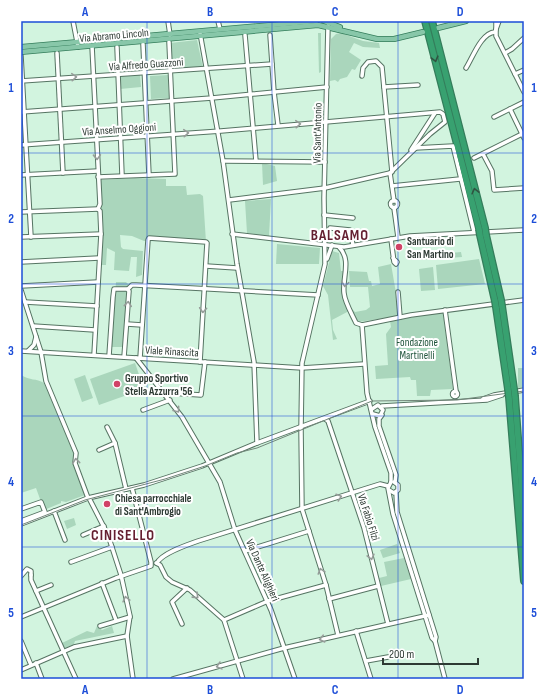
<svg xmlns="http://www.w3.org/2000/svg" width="545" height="700" viewBox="0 0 545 700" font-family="'Sofia Sans Condensed',sans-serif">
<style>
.green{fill:#aad6bc}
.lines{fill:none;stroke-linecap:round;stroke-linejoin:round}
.minor-casing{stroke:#567463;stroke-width:5.5}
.major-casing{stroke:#347d5b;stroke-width:6}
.highway-casing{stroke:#347d5b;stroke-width:8}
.minor{stroke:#fff;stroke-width:3.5}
.major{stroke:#88c7a9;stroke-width:4.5}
.highway{stroke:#38a170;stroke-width:5.5}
.tram{stroke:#718679;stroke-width:1}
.highway-bridge-casing{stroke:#347d5b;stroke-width:8;stroke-linecap:butt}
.highway-bridge{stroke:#38a170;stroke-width:5.5}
.oneway{stroke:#305442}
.oneway2{stroke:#969c99}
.grid{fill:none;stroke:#1d4ed8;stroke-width:1;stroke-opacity:0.55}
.poi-dot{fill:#d14267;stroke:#fff;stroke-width:1.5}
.labels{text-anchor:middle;stroke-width:4;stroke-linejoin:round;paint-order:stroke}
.street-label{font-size:11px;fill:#2d3a33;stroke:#fff}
.poi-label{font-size:11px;font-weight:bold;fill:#2d3a33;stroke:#fff;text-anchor:start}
.park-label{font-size:11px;fill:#20543b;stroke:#fff}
.district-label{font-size:15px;font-weight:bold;letter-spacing:1px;fill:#641f30;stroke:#fff}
.neatline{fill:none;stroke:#1d4ed8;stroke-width:1.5}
.grid-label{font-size:13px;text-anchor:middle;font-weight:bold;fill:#1d4ed8}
</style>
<rect width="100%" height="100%" fill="#d2f4df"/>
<g class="green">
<polygon points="318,33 321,33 321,72 319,73"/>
<polygon points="341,33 363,41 379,43 380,48 363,47 354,43 349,52 361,60 355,70 352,69 347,77 340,79 338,82 335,80 330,81 331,39 336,34"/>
<polygon points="197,40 203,68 171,70 170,43"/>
<polygon points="140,74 141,87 120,89 119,76"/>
<polygon points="168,75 169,98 151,99 150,76"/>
<polygon points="262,163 275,166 277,181 263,185"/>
<polygon points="135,178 166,179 166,186 186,186 187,195 200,194 203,196 206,242 144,241 132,236 120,235 121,247 123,249 143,251 142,275 136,277 137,257 131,257 129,271 114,270 115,252 107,248 106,265 102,265 101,180"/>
<polygon points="271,199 269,236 247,233 245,201"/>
<polygon points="277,244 320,248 319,264 276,264"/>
<circle cx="442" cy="254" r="5"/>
<polygon points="332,251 339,253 341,271 343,271 342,293 349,311 332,320 333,330 337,339 333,340 328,295 323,286"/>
<polygon points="436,251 437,259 421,260 420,252"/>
<polygon points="461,252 462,257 450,258 450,253"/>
<polygon points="479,259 485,284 438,289 436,265"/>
<polygon points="391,264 400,316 358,322 352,309 355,312 366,310 370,307 368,287 350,287 349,271 367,272 369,281 371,281 372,286 380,284 378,267"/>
<polygon points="433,267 435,290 421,291 419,269"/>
<polygon points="116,282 126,282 128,284 123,347 111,347"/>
<polygon points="443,312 453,389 431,390 430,396 417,396 416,380 411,380 410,377 376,379 375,366 388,365 386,334 391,327 390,321"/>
<polygon points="135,363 144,389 99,405 90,379"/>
<polygon points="518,368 524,368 524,387 518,388"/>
<path d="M 21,375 C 30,381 36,378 44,383 L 74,453 L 74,464 L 85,495 L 66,502 L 61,501 L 61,503 L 44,510 L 36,488 L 21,493 Z"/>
<polygon points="85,375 93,398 82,402 74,379"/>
<polygon points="74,518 76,525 67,529 64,521"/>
<polygon points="397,544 400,553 383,558 380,550"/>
<polygon points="404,558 411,579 381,586 379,578 387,576 384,562"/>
<polygon points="97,626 102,630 112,626 114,633 75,641 74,644 65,648 62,643 87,631 94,633"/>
</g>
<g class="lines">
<g class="minor-casing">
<g id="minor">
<polyline points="73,21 78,47"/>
<polyline points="168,21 170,35"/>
<polyline points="218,21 220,29"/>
<polyline points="496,21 496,36 524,92"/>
<polyline points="328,26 324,198 325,264 302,363 301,429 302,509 326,585 338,635"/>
<polyline points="200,33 223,161 237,264 254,362 257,443"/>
<polyline points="245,35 256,161"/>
<polyline points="270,35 274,92 278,125"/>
<polyline points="143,44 149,175"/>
<polyline points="92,46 100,204 98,209 100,211 101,234 94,355"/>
<polyline points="117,47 122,175"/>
<polyline points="57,53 63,173"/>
<polyline points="505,53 512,49 524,38"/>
<polyline points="21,56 31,237"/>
<path d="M 466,68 C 473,57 481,33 495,32 L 499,21"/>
<polyline points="515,74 524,70"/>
<polyline points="362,76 363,68 368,62 376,61 382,67 392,172"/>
<polyline points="21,81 272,64"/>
<polyline points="384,87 418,85"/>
<polyline points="510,109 524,138"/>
<polyline points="21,112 212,98 327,87"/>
<polyline points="494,117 524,102"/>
<polyline points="21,145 221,131 440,112 443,114 445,122 430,134 390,173 325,188 229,200"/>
<polyline points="415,148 453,146 474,232"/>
<polyline points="411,150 435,113"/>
<polyline points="483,154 492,171 494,190 524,188"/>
<polyline points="474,158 524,133"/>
<polyline points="223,161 325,162"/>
<polyline points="390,173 394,201"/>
<polyline points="21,175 98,171"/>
<polyline points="98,177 175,174 169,42"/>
<polyline points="392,186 460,179"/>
<circle cx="394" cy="204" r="3.5"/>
<polyline points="394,208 398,237"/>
<polyline points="21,212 98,209"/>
<polyline points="324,215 353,218"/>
<polyline points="330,228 350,230 353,245"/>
<polyline points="232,234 344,247 410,236 524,230"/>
<polyline points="21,237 101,234"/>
<polyline points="391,239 394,262 396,264 397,262 393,258"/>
<path d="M 339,247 C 352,260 342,278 344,293 C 345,303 352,314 356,323 L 362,325"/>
<polyline points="327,259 332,245"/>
<polyline points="21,262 99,258"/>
<polyline points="206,266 237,268"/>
<polyline points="21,286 98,282"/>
<polyline points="128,289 132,285 136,285 318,295"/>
<polyline points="21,290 41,352 46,381 76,453 75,463 88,498"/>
<polyline points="398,292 400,317"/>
<polyline points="25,302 97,306"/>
<polyline points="445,310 456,391"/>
<polyline points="127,324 142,325"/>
<polyline points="362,325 411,315 524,300"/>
<polyline points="362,325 367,393 375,427 391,473 391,482"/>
<polyline points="33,326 95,330"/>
<polyline points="21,351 302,368 364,364"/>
<polyline points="28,351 34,345 36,337"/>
<polyline points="109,356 113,297 114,289 127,289 129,291 124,357"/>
<polyline points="136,358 182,417 220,482 235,530 271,610 295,679"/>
<polyline points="140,358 148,240 149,238 206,242 207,243 200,362"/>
<circle cx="455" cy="394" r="2.5"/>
<polyline points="167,396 171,393 201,395 205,362"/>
<polyline points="483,399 494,395 524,390"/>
<polyline points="382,406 487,400 502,395"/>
<polyline points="372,409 378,405 383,410 380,416 373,414"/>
<polyline points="143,410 170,400"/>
<polyline points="382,415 379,419 379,426 396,475 395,482"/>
<polyline points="325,419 328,421 364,528 388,624"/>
<polyline points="107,427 115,443 126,489"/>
<polyline points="99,450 115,443"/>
<polyline points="391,482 388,488 393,514 432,638 435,641"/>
<polyline points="389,490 394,493 398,490 398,485 394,482"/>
<polyline points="396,492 397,512 436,637 435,641 445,679"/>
<polyline points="89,498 108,535 121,575 130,616 127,636 133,679"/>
<polyline points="21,509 41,502 45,512 21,521"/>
<polyline points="54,511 65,540"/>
<polyline points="21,524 88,498 144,485 202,466 257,443 370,401"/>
<polyline points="83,535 104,526"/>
<polyline points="245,551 309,531"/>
<polyline points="71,562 112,547"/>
<polyline points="156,563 160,565 166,577 172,582 190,590 224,620 243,679"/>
<path d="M 157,563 C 162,553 187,545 198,541 L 380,484 L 388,486"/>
<polyline points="31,575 31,580 76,679"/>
<polyline points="21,576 27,569 31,571 31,575"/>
<polyline points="102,583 116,620"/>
<polyline points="36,591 51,585"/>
<polyline points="329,599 378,586"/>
<polyline points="21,617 116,578 151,566 151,562 132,488"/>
<polyline points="224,620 268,601 326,585"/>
<polyline points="182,624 172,602 187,588"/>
<polyline points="100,626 130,617"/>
<polyline points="356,631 371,679"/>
<polyline points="21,641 31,665"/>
<polyline points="366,661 388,657"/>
<polyline points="36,663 42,679"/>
<polyline points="21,670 74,647 127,636"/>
<polyline points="173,679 284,648 429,615"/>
</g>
</g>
<g class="major-casing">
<g id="major">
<polyline points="324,21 340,27"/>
<polyline points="438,28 466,21"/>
<polyline points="21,47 316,21"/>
<polyline points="21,52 318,25 377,39 394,39 423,32"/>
</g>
</g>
<g class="highway-casing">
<g id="highway">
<polyline points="425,21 479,229"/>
<polyline points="432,21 485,228"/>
<polyline points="480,235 495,301"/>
<polyline points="486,235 501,300"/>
<polyline points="502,306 514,389"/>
<polyline points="496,307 508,389"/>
<polyline points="509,397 524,581"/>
<polyline points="515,397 524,520"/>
</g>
</g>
<use href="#minor" class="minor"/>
<use href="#major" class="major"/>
<use href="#highway" class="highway"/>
<polyline class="tram" points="21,525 85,500 165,479 205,466 237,453 257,448 372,401 457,400 524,391"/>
<g class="highway-bridge-casing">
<g id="highway-bridge">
<polyline points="485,228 486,235"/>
<polyline points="479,229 480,235"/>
<polyline points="501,300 502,306"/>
<polyline points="495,301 496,307"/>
<polyline points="508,389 509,397"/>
<polyline points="514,389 515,397"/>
</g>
</g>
<use href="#highway-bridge" class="highway-bridge"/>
</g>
<defs><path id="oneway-chevron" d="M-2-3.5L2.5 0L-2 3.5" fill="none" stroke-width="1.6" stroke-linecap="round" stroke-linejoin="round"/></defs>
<g class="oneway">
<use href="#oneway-chevron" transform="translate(435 59) rotate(75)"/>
<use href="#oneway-chevron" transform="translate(475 191) rotate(-104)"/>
</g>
<g class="oneway2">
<use href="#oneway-chevron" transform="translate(74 77) rotate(-4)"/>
<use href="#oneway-chevron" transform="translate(298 124) rotate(-4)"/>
<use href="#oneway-chevron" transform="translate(186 133) rotate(-4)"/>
<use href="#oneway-chevron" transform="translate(97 157) rotate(88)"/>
<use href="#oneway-chevron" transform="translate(345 284) rotate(98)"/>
<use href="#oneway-chevron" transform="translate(128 304) rotate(-84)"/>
<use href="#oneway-chevron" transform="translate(203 310) rotate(94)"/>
<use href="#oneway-chevron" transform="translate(177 410) rotate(53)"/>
<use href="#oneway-chevron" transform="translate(76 461) rotate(-96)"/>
<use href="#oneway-chevron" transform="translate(339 497) rotate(-18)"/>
<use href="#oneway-chevron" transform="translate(371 557) rotate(76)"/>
<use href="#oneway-chevron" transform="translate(321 571) rotate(-107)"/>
<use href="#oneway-chevron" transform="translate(196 596) rotate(44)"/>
<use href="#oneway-chevron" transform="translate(126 599) rotate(-104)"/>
<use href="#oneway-chevron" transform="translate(322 639) rotate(167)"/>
<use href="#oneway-chevron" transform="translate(219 666) rotate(165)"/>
</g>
<path class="grid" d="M 147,21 L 147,679M 272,21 L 272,679M 398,21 L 398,679M 21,153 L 524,153M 21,284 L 524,284M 21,416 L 524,416M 21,547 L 524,547"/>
<g class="poi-dot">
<circle cx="399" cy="247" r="4"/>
<circle cx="117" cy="384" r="4"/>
<circle cx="107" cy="504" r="4"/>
</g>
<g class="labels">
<g class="street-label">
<text transform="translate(114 35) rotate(-5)" y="4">Via Abramo Lincoln</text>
<text transform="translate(146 64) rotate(-4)" y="4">Via Alfredo Guazzoni</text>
<text transform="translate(119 129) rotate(-4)" y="4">Via Anselmo Oggioni</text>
<text transform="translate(317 133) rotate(-89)" y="4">Via Sant'Antonio</text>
<text transform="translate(172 351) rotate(3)" y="4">Viale Rinascita</text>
<text transform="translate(369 517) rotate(72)" y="4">Via Fabio Filzi</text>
<text transform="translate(263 570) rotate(66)" y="4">Via Dante Alighieri</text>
</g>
<g class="poi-label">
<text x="407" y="245">Santuario di<tspan x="407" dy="13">San Martino</tspan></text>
<text x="125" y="382">Gruppo Sportivo<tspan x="125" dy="13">Stella Azzurra '56</tspan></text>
<text x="115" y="502">Chiesa parrocchiale<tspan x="115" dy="13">di Sant'Ambrogio</tspan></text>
</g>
<g class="park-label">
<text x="417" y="346">Fondazione<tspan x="417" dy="13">Martinelli</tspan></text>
</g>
<g class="district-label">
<text x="340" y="240">BALSAMO</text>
<text x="123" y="540">CINISELLO</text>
</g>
</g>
<rect width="545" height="700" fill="none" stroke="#ffffff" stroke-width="44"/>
<path d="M383 658v6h95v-6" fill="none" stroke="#2d3a33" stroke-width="2"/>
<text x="389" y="658" font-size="12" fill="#2d3a33" stroke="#ffffff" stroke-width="3" paint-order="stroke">200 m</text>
<rect x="22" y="22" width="501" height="656" class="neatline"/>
<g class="grid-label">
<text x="85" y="16">A</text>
<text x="210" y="16">B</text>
<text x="335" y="16">C</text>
<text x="460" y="16">D</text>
<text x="11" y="92">1</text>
<text x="534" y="92">1</text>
<text x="11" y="223">2</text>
<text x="534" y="223">2</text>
<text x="11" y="355">3</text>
<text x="534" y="355">3</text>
<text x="11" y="486">4</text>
<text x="534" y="486">4</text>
<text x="11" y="617">5</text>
<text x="534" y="617">5</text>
<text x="85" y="694">A</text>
<text x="210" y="694">B</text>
<text x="335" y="694">C</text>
<text x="460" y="694">D</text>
</g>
</svg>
